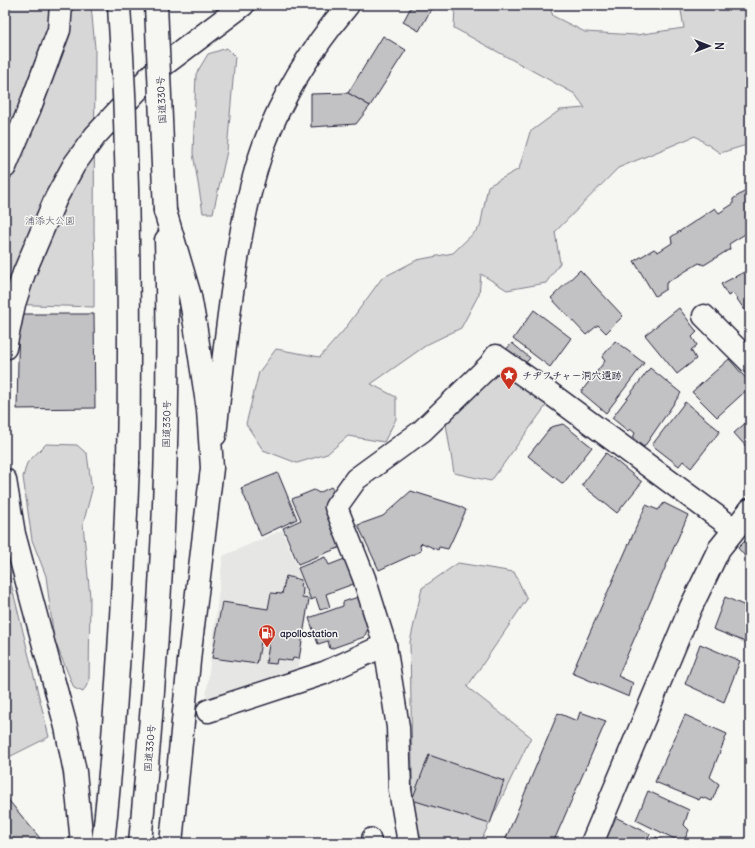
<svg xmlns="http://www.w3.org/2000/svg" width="755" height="848" viewBox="0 0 755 848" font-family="Delius,'Klee One',sans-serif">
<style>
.built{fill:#e6e6e4}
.green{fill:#d7d7d7;stroke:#7c7c89}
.building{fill:#c2c2c4;stroke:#22223b}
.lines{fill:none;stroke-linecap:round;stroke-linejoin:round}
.lane-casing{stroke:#22223b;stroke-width:20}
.street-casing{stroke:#22223b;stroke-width:25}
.secondary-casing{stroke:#22223b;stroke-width:25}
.highway-casing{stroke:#22223b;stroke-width:25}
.lane{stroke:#f6f6f2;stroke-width:17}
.street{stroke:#f6f6f2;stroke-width:22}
.secondary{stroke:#f6f6f2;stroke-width:22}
.highway{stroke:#f6f6f2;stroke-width:22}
.highway-bridge-casing{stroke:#22223b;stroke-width:25;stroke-linecap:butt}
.highway-bridge{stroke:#f6f6f2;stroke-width:22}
.labels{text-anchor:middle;stroke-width:3;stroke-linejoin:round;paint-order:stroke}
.street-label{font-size:10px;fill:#22223b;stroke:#f6f6f2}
.park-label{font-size:10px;fill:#4f4f62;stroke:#f6f6f2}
.poi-label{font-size:10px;font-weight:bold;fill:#22223b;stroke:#f6f6f2;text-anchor:start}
</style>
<rect width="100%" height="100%" fill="#f6f6f2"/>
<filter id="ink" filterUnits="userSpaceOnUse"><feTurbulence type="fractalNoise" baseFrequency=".025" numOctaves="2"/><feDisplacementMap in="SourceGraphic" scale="8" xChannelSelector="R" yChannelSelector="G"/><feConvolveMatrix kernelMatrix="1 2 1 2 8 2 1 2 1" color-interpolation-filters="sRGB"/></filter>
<g filter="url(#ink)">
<polygon class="built" points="282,530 310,599 297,678 206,697 223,556"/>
<g class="green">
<polygon points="5,5 91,5 95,48 94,231 95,265 94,269 94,307 5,304"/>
<polygon points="455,5 549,5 553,16 585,32 636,35 684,28 680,5 750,5 750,144 720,153 695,136 618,168 555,232 560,263 546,283 507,290 481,274 479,294 461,328 428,344 371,384 396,397 396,419 384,442 348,436 327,454 297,463 263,450 246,424 259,372 276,349 320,357 344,330 382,278 417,260 453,253 480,227 488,186 519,169 530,132 560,110 585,108 575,94 454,28"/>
<polygon points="227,48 235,56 227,151 213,213 203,213 193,153 196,74 208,54"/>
<polygon points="497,367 548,403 491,481 454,473 445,418"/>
<polygon points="46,444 77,445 87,454 92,490 83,524 90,597 89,681 83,692 74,688 54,639 46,576 32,540 23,477 27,463"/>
<polygon points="5,559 49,737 5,759"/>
<polygon points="458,563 514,572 527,599 467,687 531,737 480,843 418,843 413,826 410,642 422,588"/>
</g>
<g class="building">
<polygon points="412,5 427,5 432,8 419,31 403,22"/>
<polygon points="383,36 406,50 370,106 348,93"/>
<polygon points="348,93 370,106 356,124 311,127 311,94"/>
<polygon points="750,188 750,231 729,244 730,249 704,265 699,263 666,283 666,289 655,296 634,261 654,249 658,252 672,243 671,237 715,208 719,213 733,204 733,199"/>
<polygon points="750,269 750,314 748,315 733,293 728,296 721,284"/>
<polygon points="580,270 623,316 606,333 598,325 586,335 551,298"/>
<polygon points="679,308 697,332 692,337 697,345 691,350 696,359 677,374 645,335"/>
<polygon points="534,310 571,338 550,367 513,339"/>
<polygon points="19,314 94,314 95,408 17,409"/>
<polygon points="615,341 644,363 606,413 581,392 605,361 602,357"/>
<polygon points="512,343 530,358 520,369 503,353"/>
<polygon points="729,359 750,383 750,387 717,417 692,392"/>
<polygon points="650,368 681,393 644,447 633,438 635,433 630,429 628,431 612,418"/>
<polygon points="685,402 720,431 691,468 683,461 679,466 652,445"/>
<polygon points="750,419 750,451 734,433"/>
<polygon points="563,424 592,447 563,484 528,456 551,427"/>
<polygon points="606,453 642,482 617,513 582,485"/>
<polygon points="278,473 297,519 261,536 241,488"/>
<polygon points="331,487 337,495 341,547 298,564 283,528 301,520 292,499 314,490 319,493"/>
<polygon points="411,491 459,506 466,510 448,549 439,547 438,550 422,543 420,545 421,551 379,570 358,525 383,516"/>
<polygon points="664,503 688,515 618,676 633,683 629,697 572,673 646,505 658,510"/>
<polygon points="750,536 750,562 738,548"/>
<polygon points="325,557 329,565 347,558 356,583 326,594 330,607 320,610 316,598 311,600 298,568"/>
<polygon points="286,576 301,580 300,587 303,588 302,598 309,599 299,659 293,658 292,661 277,659 276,664 266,663 271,633 263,631 257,664 212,658 222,602 268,609 271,593 282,594"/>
<polygon points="361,596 371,623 364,637 330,649 328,641 318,644 309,618 343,606 343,602"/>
<polygon points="725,597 750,608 750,644 713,629"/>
<polygon points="700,644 740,661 724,702 685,684"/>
<polygon points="580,712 606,721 553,843 504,843 558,713 577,721"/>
<polygon points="685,715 727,734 710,777 719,784 712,801 701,797 699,800 655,782"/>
<polygon points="429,755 504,781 490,824 412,800"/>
<polygon points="648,791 689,810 684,825 689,830 683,843 636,820"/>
<polygon points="5,796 44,843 5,843"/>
<polygon points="615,817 650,834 646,843 602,843"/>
<polygon points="656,837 669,843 653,843"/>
</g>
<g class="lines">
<g class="lane-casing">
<polyline id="lane" points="371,837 373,843"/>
</g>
<g class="street-casing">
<g id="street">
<polyline points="704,316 750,362"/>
<polyline points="208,711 324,673 385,645"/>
<polyline points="409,843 400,790 398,727 385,645 364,578 336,507 356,479 422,431 490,365 496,356 551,394 734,529"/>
<polyline points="592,843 691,607 719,549 750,510"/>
</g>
</g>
<g class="secondary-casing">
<g id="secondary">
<polyline points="5,167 29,110 59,30 61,5"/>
<polyline points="5,348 14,304 24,273 56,198 74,165 95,136 153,73 243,5"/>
<path d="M 215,435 C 221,378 227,322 236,266 C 242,225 250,184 264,145 C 283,93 313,47 348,5"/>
<polyline points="5,480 14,534 66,727 75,772 82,843"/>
</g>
</g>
<g class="highway-casing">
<g id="highway">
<polyline points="165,211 190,296 195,324 208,410 212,468 190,651 171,843"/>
<path d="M 103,843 C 117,717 123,591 128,464"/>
<path d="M 140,843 C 159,643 172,441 166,240"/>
</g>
</g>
<use href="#lane" class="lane"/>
<use href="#street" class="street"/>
<use href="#secondary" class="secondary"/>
<use href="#highway" class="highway"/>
<g class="highway-bridge-casing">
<g id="highway-bridge">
<path d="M 119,5 C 121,43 124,81 125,120 C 129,235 130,349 128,464"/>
<polyline points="156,5 165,211"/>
</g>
</g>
<use href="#highway-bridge" class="highway-bridge"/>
</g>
</g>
<defs>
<g id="sight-pin" transform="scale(0.9)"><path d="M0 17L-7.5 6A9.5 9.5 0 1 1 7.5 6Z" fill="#c8321e" stroke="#f6f6f2"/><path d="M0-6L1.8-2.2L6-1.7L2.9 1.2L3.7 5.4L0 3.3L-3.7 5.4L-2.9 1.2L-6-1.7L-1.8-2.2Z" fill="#fff"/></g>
<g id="fuel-pin" transform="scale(0.9)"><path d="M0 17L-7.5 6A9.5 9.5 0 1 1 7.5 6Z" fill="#c8321e" stroke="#f6f6f2"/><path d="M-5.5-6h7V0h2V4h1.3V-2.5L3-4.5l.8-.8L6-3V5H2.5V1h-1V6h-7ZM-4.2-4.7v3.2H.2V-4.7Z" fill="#fff"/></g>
</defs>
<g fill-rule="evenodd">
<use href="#sight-pin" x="509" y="375"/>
<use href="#fuel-pin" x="267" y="633"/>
</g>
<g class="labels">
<g class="street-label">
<text transform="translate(161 100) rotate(-93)" y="4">国道330号</text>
<text transform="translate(166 424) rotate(-89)" y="4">国道330号</text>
<text transform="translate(149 748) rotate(-85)" y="4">国道330号</text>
</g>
<g class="park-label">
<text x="50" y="224">浦添大公園</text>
</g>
<g class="poi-label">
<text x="522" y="379">チヂフチャー洞穴遺跡</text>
<text x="280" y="637">apollostation</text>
</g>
</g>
<rect width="755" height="848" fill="none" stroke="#f6f6f2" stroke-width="20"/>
<rect x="10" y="10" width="735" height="828" fill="none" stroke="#22223b" stroke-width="1.5" filter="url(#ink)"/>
<g transform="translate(709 46) rotate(90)" stroke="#f6f6f2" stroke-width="3" paint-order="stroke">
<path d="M0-3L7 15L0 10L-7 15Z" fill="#22223b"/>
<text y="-6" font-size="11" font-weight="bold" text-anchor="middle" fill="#22223b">N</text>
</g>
</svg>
